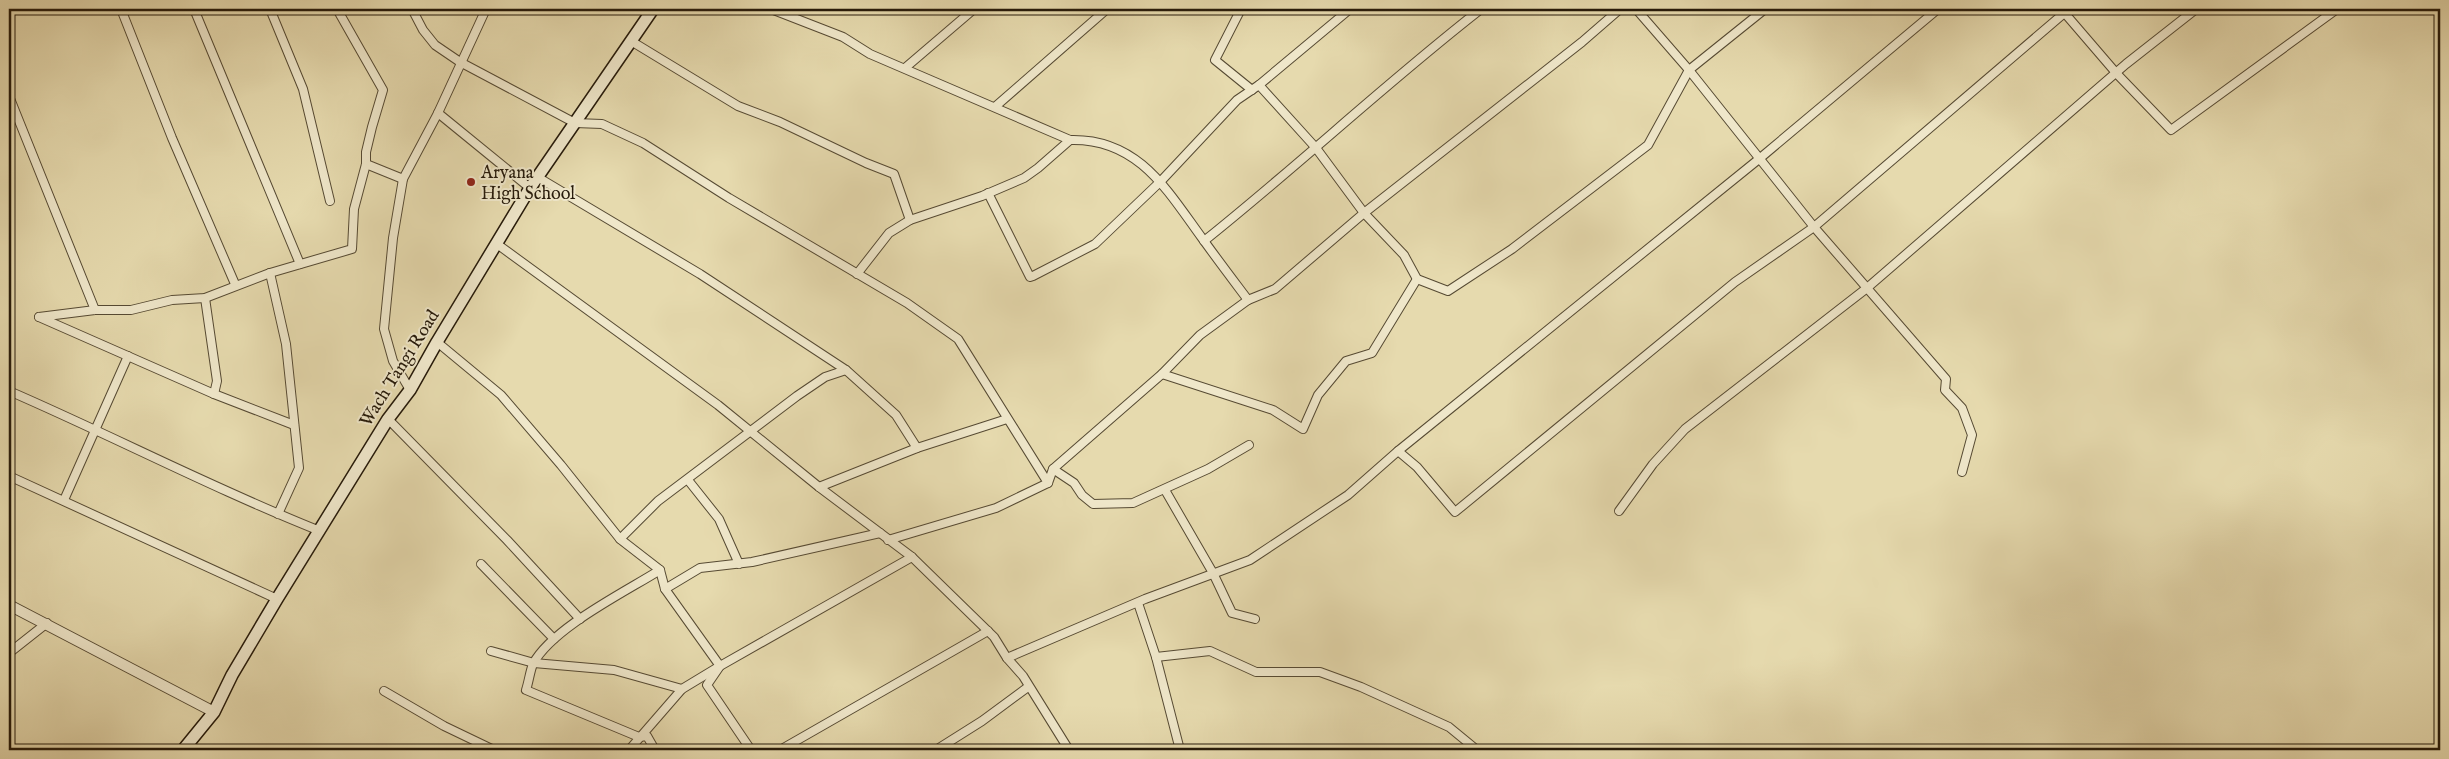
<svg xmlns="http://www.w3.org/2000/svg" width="2449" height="759" viewBox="0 0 2449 759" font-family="'IM FELL English',serif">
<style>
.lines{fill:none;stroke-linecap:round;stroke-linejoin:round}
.minor-casing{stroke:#564a33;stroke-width:10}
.tertiary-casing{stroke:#564a33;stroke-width:12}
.secondary-casing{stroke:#261a0a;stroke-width:14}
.minor{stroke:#efe7ca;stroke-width:8}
.tertiary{stroke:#efe7ca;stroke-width:10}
.secondary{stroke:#efe7ca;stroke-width:11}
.poi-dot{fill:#8f2418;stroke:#efe7ca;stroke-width:2}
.labels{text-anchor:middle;stroke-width:4;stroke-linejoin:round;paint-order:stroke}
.poi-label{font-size:18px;fill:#261a0a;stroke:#efe7ca;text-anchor:start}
.street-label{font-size:18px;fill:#261a0a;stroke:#efe7ca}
</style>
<rect width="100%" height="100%" fill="#e6daae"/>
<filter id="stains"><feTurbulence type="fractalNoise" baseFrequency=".004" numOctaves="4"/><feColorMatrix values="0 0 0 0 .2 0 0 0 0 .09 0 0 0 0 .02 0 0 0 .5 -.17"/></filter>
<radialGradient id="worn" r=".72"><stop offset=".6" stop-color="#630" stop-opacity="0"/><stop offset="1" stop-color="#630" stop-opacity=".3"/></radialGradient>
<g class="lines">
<g class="minor-casing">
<g id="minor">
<polyline points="121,9 172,138 235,284"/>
<polyline points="194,9 300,264"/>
<polyline points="270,9 303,89 330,201"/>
<polyline points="412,9 423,30 435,45 460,62 575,123 602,124 643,143 729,198 907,303 958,339 1048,483"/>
<path d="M 771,9 L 843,37 L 870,54 L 1070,140 C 1138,138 1167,190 1202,238 C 1217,259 1233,280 1248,300"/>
<polyline points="1241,9 1215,60 1252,90"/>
<polyline points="1636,9 1689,70 1814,227 1946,379 1945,390 1962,408 1972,435 1962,472"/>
<polyline points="2062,10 2117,74 2171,130 2337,9"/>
<polyline points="631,41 738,106 780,122 866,163 894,174 910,220"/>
<polyline points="905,68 974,9"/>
<polyline points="1259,85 1316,148 1364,213 1404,255 1417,279 1448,291 1512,249 1648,145 1689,70 1765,9"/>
<polyline points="9,96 95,310"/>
<polyline points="996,106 1107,9"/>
<polyline points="438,113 530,188"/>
<polyline points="366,164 403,179"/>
<polyline points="539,178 700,274 846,370 896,415 917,448"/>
<polyline points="988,193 1030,277 1033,276 1095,244 1161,181 1237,100 1259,85 1350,9"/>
<path d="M 1204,241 C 1298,166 1386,83 1481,9"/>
<polyline points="497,244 718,405 819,487 912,557 994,637 1007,658 1023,676 1069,750"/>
<polyline points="270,273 286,344 299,468 278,514"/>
<polyline points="857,274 889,233 910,220 982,196 1024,178 1038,168 1070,140"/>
<polyline points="205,298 217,381 214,394"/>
<polyline points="39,317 95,310 131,310 172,300 205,298 270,273 352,249 354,209 366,164 366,152 372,127 383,90 337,9"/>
<polyline points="39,317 214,394 294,425"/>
<polyline points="437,342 501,395 561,465 620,539 660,570 665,589 720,666 707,685 751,750"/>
<polyline points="1162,374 1273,410 1303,429 1318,395 1346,361 1372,353 1417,279"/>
<polyline points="410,390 393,361 384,329 393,238 403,179 438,113 486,9"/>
<path d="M 9,391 C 113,436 214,489 320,531"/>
<polyline points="388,419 507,540 580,619"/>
<polyline points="1398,451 1417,467 1455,512 1735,282 1814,227 2069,9"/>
<polyline points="1053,469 1074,483 1082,495 1093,504 1133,503 1208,469 1249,445"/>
<polyline points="9,476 277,599"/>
<polyline points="688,480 719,519 739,564"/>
<polyline points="819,487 917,448 1007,419"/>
<polyline points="1165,490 1213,573 1232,613 1255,619"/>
<polyline points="64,500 128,356"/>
<polyline points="1619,511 1653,464 1685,429 1867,288 2126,64 2196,9"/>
<polyline points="620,539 658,501 797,396 825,377 846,370"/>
<polyline points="888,540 996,508 1048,483 1053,469 1162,374 1200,335 1248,300 1275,289 1364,213 1582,42 1620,9"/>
<polyline points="481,564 554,639"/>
<polyline points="665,589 700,568 752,562 880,533"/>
<polyline points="1138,603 1156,657 1180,750"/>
<polyline points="491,651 534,663 614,670 682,689"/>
<polyline points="9,653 47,623"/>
<polyline points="1156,657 1210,651 1256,672 1320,672 1361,687 1449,727 1477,750"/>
<polyline points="1007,658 1145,599 1250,560 1348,495 1398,451 1759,159 1938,9"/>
<polyline points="384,691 444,726 494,750"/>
<polyline points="629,750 682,689 720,666 912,557"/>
<path d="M 655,750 L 647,736 L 639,737 L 526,690 C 529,681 530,671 533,664 C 552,628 625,592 660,570"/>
<polyline points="780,750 988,631"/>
<polyline points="936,750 982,721 1028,687"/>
</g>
</g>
<g class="tertiary-casing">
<polyline id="tertiary" points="9,605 214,712"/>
</g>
<g class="secondary-casing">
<polyline id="secondary" points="183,750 214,712 232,675 277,599 388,419 410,390 437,342 530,188 653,9"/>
</g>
<use href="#minor" class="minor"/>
<use href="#tertiary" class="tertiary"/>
<use href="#secondary" class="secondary"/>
</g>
<circle class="poi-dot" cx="471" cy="182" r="5"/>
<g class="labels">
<g class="poi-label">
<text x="481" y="178">Aryana<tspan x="481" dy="21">High School</tspan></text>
</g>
<g class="street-label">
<text transform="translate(399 368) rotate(-58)" y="6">Wach Tangi Road</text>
</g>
</g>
<rect width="2449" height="759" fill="none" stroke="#e6daae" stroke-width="30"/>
<rect x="10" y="10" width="2429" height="739" fill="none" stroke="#261a0a" stroke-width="2.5"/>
<rect x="15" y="15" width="2419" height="729" fill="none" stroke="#261a0a"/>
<rect width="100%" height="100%" filter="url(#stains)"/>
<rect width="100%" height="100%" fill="url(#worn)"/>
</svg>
